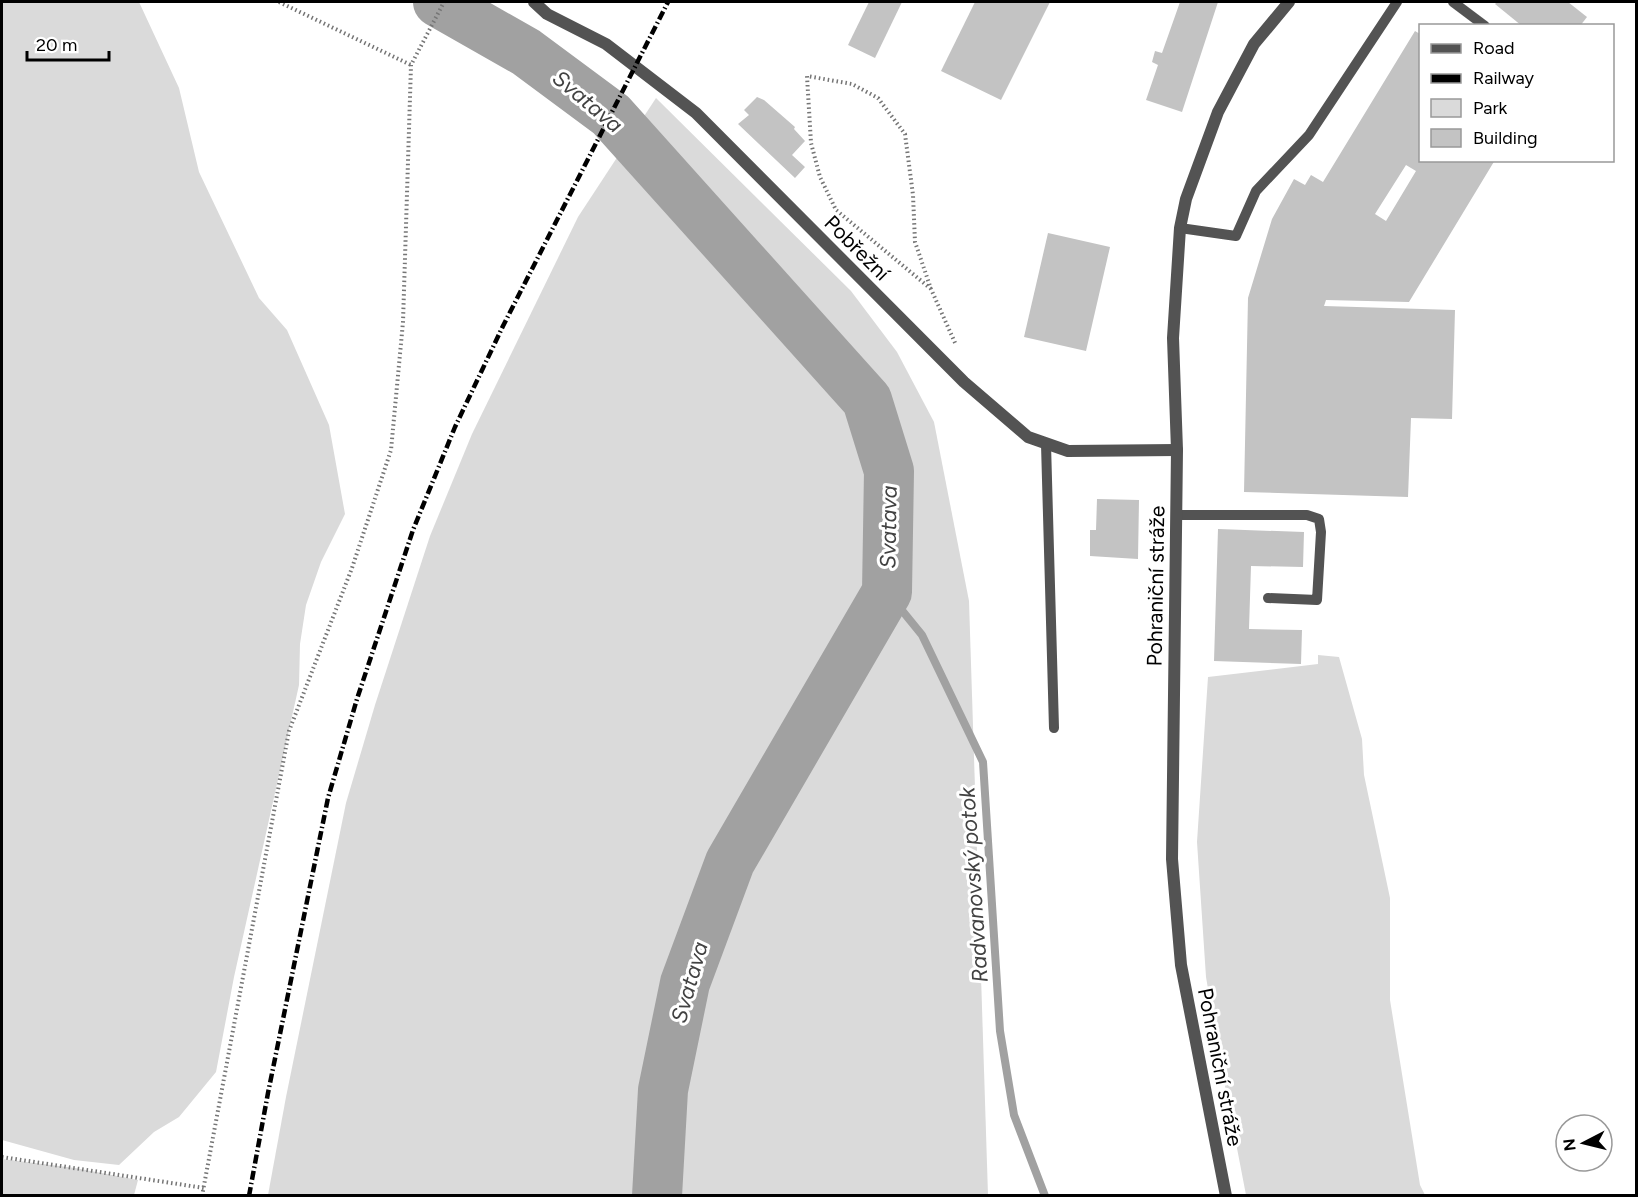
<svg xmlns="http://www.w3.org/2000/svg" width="1638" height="1197" viewBox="0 0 1638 1197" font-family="Figtree,sans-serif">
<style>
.green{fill:#dadada}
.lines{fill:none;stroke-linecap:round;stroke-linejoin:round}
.stream{stroke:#a1a1a1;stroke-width:8}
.river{stroke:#a1a1a1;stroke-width:50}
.building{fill:#c3c3c3;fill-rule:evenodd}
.path{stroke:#757575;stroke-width:4;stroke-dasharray:1.5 3;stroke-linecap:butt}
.service{stroke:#535353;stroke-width:10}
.minor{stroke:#535353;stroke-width:12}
.tertiary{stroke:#535353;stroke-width:12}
.rail{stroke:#000;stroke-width:4.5;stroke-dasharray:9 3 1.5 3;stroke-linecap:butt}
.labels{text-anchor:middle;stroke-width:6;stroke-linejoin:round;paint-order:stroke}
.street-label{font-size:21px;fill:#000;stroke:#fff}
.water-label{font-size:22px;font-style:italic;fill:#424242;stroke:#fff}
</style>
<rect width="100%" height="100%" fill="#fff"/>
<g class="green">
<polygon points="2,2 139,2 179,88 199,172 259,298 287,330 329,425 345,514 321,562 306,605 300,644 299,685 234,977 216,1072 179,1117 154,1132 119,1165 74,1160 2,1140"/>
<polygon points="656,98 851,291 897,352 934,422 969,601 988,1195 268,1195 286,1097 346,803 375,705 430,536 472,434 578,217"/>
<polygon points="1318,655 1339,657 1362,739 1364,775 1390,898 1390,1000 1420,1185 1425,1195 1246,1195 1220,1060 1206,977 1197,842 1208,677 1318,664"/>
<polygon points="2,1159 75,1168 138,1180 134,1195 2,1195"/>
</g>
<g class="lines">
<polyline class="stream" points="887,592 922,635 983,762 1000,1031 1014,1115 1045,1196"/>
<polyline class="river" points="438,2 526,52 611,115 867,400 889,471 887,592 730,862 685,983 663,1090 657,1196"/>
</g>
<g class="building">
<polygon points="869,2 902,2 875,58 848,45"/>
<polygon points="975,2 1050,2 1001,100 941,71"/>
<polygon points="1180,2 1218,2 1182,112 1146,100 1158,65 1152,62 1155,51 1162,53"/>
<polygon points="1497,2 1568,2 1587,17 1580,26 1522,26 1495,4"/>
<path d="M 1415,31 L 1420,34 L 1420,160 L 1495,160 L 1409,302 L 1326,300 L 1324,306 L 1455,310 L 1452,419 L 1411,418 L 1408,497 L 1244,492 L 1248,298 L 1272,219 L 1294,179 L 1305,185 L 1311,175 L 1323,182 ZM 1406,165 L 1416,171 L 1386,221 L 1375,214 Z"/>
<polygon points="757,97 764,100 795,127 794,129 805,141 792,155 805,167 795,178 738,124 749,115 744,110"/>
<polygon points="1048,233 1110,247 1086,351 1024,337"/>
<polygon points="1097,499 1139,500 1138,559 1090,556 1090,530 1096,530"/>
<polygon points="1218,529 1304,532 1303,567 1251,566 1249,629 1302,630 1301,664 1214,661"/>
</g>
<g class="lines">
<g class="path">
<polyline points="279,2 411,65"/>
<polyline points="931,289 836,210 820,177 811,143 807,76 852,84 878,98 905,134 913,195 915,242 931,289 956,345"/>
<polyline points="2,1157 204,1188"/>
<polyline points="202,1196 289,731 352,568 391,450 403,322 411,65 444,2"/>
</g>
<g class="service">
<polyline points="1453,2 1485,26"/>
<polyline points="1180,228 1236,236 1256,191 1309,135 1397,2"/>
<polyline points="1046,444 1054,728"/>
<polyline points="1176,515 1307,515 1319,519 1321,532 1317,600 1268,598"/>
</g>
<polyline class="minor" points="534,2 547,14 606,44 696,113 964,382 1028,437 1068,451 1177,450"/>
<polyline class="tertiary" points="1226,1196 1181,965 1172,859 1177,450 1173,338 1180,228 1186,199 1218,112 1254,44 1289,2"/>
<polyline class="rail" points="249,1196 268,1093 328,798 357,699 413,530 455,427 503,326 668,2"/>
</g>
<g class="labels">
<g class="street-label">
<text transform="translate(857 248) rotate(45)" y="7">Pobřežní</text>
<text transform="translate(1156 586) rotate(-89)" y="7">Pohraniční stráže</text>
<text transform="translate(1220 1067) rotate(79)" y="7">Pohraniční stráže</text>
</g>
<g class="water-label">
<text transform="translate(588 101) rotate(40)" y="8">Svatava</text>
<text transform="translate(888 527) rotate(-89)" y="8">Svatava</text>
<text transform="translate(973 885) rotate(-94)" y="8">Radvanovský potok</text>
<text transform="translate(689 982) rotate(-74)" y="8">Svatava</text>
</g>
</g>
<rect width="1638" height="1197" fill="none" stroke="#000000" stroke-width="6"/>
<rect x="1419" y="24" width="195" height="138" fill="#ffffff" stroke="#999999" stroke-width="1.5"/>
<rect x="1431" y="44" width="30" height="9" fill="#535353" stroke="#999999" stroke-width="1.5"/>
<text x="1473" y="54" font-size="18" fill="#000000">Road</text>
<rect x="1431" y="74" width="30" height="9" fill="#000000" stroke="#999999" stroke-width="1.5"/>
<text x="1473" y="84" font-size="18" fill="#000000">Railway</text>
<rect x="1431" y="99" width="30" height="18" fill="#dadada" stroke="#999999" stroke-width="1.5"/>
<text x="1473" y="114" font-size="18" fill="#000000">Park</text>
<rect x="1431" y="129" width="30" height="18" fill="#c3c3c3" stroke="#999999" stroke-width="1.5"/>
<text x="1473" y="144" font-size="18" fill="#000000">Building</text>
<g transform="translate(1584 1143) rotate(263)"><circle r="28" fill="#ffffff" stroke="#999999" stroke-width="1.5"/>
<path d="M0-4.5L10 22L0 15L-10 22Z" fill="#000000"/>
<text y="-9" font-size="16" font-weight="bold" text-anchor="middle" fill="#000000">N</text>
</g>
<path d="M27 51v9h82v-9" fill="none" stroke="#000000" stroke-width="3"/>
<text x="36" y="51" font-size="18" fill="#000000" stroke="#ffffff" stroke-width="4.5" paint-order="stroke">20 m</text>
</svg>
